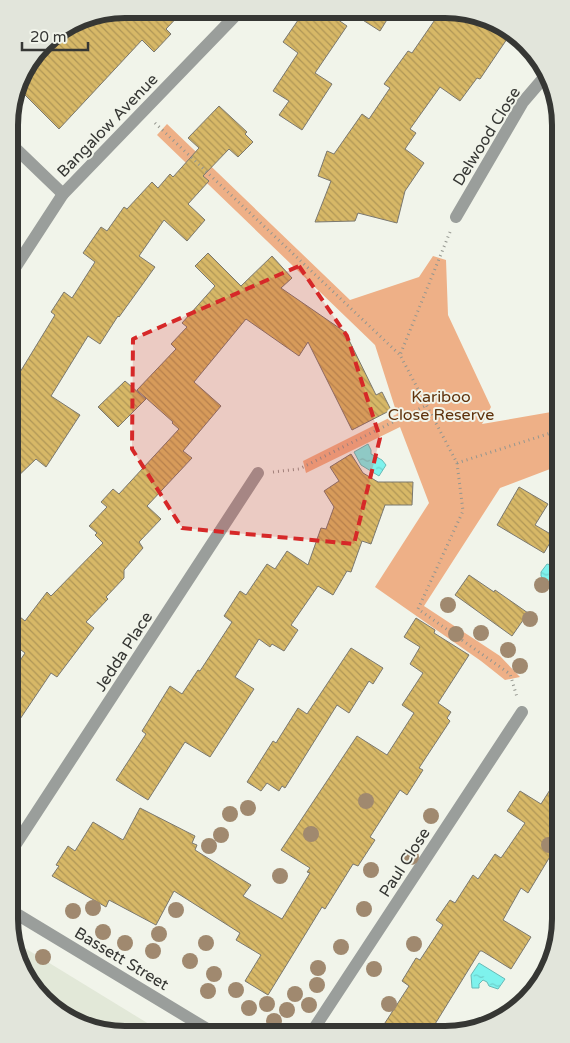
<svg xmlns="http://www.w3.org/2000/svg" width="570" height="1043" viewBox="0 0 570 1043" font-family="'Varela Round',sans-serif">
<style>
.built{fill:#e2e8d8}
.park{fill:#eeb087}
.water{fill:url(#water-ripples);stroke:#68bab6}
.building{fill:url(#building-back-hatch);stroke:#7b786f}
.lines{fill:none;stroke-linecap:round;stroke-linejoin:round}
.path{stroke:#94968f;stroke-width:3;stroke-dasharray:1 4;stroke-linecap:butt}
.minor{stroke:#9a9e9b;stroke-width:12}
.tree{fill:#a0896f}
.marked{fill:#d62828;fill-opacity:0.2;stroke:#d62828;stroke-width:4;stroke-dasharray:10 6;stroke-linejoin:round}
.labels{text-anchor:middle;stroke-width:4;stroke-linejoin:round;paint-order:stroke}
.street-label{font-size:16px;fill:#363734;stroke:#f1f4ea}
.park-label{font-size:16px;fill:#5e310b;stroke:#f1f4ea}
.rim{fill:none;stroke:#363734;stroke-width:6}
</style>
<defs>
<pattern id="water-ripples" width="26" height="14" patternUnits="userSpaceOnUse" patternTransform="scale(1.25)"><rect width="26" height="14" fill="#7ef2ed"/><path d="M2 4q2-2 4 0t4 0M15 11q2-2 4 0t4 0" fill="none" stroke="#6ed0cc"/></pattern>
<pattern id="building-back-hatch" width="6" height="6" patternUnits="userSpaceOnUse" patternTransform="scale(1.25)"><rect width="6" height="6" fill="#d7b867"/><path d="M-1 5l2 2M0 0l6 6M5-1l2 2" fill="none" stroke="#af9656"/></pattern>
</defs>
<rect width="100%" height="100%" fill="#f1f4ea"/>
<polygon class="built" points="15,942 162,1032 109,1033 48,1006 15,956"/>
<polygon class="park" points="167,124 350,300 419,277 433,256 446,260 448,315 491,407 482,424 557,411 558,466 500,488 424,606 500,656 520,677 505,680 481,661 375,587 429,503 400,427 306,473 303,461 397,414 375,345 157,135"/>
<g class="water">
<polygon points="368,444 371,450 371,454 382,460 386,465 379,476 361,465 354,452"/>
<polygon points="547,564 555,566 558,573 559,592 555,592 546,583 541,576 541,572"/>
<polygon points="479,963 505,979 498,989 489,986 487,982 483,980 479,984 479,988 472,988 471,975"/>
</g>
<g class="building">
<polygon points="124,9 185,9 166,29 171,34 154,52 142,40 59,129 17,87 18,82 51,49 47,45 63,28 80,17"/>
<polygon points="305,10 324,10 347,26 315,73 332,84 302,130 279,115 289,101 273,91 298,53 283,42"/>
<polygon points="347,10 393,10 380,31"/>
<polygon points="441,11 449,11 466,23 473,13 497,28 495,31 507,39 480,79 477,78 460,101 440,87 410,129 416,133 405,149 424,163 405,191 397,223 358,213 355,221 315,222 331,181 318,176 327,151 334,154 362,114 369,119 390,88 384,84 408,51 412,53"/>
<polygon points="219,106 247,132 245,134 253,142 238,157 229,149 203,176 209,181 188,204 205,220 187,241 164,220 139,256 155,267 119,317 118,316 100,344 88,336 51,396 80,415 46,467 36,459 12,482 11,373 17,377 55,315 51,312 64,292 72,298 95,262 83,253 101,227 107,231 124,207 127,209 152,182 158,188 170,174 173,177 199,148 188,138"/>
<polygon points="208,253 241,286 272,256 292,278 281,288 345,332 376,395 382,392 391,410 352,430 308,342 299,356 246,319 194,382 221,406 183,451 192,458 147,506 161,519 139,542 143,548 124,570 124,578 106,597 108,599 86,622 94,628 57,677 51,673 14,728 13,671 25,653 13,644 13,626 20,617 25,621 47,592 51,596 103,543 95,535 97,533 89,526 107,507 101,502 113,489 119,494 179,429 172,423 173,422 137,390 176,349 171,344 187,327 182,323 215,286 195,266"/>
<polygon points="125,381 146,399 118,427 98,407"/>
<polygon points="351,454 363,473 378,482 413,482 412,505 385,505 371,544 362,541 351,572 347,571 333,595 318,586 291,625 298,630 284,651 272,644 270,647 259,639 235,677 254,689 210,757 185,742 148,800 116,780 146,734 142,731 170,686 182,694 198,670 200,671 232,622 224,616 240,591 246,595 267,564 275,569 287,551 308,565 321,528 326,529 334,507 324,491 339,481 330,467"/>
<polygon points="519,487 548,504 535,525 554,536 544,553 497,525"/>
<polygon points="469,575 494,592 495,590 528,613 512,636 455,595"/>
<polygon points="416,618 435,630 434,633 469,655 438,703 451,712 447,718 450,721 419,768 423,770 407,795 400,790 370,837 375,840 358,866 353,864 325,909 322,907 268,995 245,981 261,955 236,940 240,933 174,891 156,925 109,900 106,907 52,876 59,866 56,865 68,846 75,851 93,822 123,840 140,808 195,836 192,843 197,845 195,850 251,885 243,896 282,919 310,873 307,872 310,868 281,850 357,736 387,755 414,713 402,705 423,673 410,664 420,647 404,637"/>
<polygon points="351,648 383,668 373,684 369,681 349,713 337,705 285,788 282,786 279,791 267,783 261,791 247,782 273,741 276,743 298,708 307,714"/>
<polygon points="560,774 560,840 528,893 521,888 503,920 531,937 511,969 482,951 480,951 432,1029 381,1029 409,986 402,981 416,958 420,960 443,925 436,920 450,900 455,903 473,875 478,879 495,854 501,858 525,823 507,811 520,791 541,804"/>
</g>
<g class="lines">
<g class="path">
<polyline points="155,123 400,355"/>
<polyline points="450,232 400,355 457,463 463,511 418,609 510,674 517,697"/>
<polyline points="457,463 557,431"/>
<polyline points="273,472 299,469 427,405"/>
</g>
<g class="minor">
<polyline points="10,143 63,194"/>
<polyline points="456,217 523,102 547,74"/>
<polyline points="11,274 63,194 235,16 228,9"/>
<polyline points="14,847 258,473"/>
<polyline points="15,913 212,1032"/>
<polyline points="313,1030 522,712"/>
</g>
</g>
<g class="tree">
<circle cx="542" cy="585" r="8"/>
<circle cx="448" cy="605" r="8"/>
<circle cx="530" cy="619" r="8"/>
<circle cx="481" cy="633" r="8"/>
<circle cx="456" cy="634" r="8"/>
<circle cx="508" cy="650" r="8"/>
<circle cx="520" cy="666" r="8"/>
<circle cx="366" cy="801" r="8"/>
<circle cx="248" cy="808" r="8"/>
<circle cx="230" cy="814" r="8"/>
<circle cx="431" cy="816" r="8"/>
<circle cx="311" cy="834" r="8"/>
<circle cx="221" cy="835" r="8"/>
<circle cx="549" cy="845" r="8"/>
<circle cx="209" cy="846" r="8"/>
<circle cx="411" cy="857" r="8"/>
<circle cx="371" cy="870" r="8"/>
<circle cx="280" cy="876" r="8"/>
<circle cx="93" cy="908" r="8"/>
<circle cx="364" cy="909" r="8"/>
<circle cx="176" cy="910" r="8"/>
<circle cx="73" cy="911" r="8"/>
<circle cx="103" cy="932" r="8"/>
<circle cx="159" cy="934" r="8"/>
<circle cx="125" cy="943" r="8"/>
<circle cx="206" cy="943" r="8"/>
<circle cx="414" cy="944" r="8"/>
<circle cx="341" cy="947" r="8"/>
<circle cx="153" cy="951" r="8"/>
<circle cx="43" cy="957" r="8"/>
<circle cx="190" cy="961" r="8"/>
<circle cx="318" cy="968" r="8"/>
<circle cx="374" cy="969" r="8"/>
<circle cx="214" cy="974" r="8"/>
<circle cx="317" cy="985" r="8"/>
<circle cx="236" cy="990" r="8"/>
<circle cx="208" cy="991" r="8"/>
<circle cx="295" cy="994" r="8"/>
<circle cx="267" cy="1004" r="8"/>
<circle cx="389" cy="1004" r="8"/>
<circle cx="309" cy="1005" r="8"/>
<circle cx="249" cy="1008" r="8"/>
<circle cx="287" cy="1010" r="8"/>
<circle cx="274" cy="1021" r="8"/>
</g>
<path class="marked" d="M 299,266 L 347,336 L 380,438 L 354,544 L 182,528 L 132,449 L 133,339 Z"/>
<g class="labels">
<g class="street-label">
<text transform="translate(107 125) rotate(-46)" y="6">Bangalow Avenue</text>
<text transform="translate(486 136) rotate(-58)" y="6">Delwood Close</text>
<text transform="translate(123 651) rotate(-57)" y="6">Jedda Place</text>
<text transform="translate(404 862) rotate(-57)" y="6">Paul Close</text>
<text transform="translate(122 958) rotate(31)" y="6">Bassett Street</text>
</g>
<g class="park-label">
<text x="441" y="402">Kariboo<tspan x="441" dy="18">Close Reserve</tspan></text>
</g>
</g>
<path d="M0 0H570V1043H0ZM125 18H445A107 107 0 0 1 552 125V919A107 107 0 0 1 445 1026H125A107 107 0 0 1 18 919V125A107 107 0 0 1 125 18Z" fill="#e2e5db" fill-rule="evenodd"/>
<path class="rim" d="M125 18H445A107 107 0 0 1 552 125V919A107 107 0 0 1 445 1026H125A107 107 0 0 1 18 919V125A107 107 0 0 1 125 18Z"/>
<path d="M22 42v8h66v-8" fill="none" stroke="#363734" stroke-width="2.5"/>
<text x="30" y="42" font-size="15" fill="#363734" stroke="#f1f4ea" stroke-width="4" paint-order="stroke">20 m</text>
</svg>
